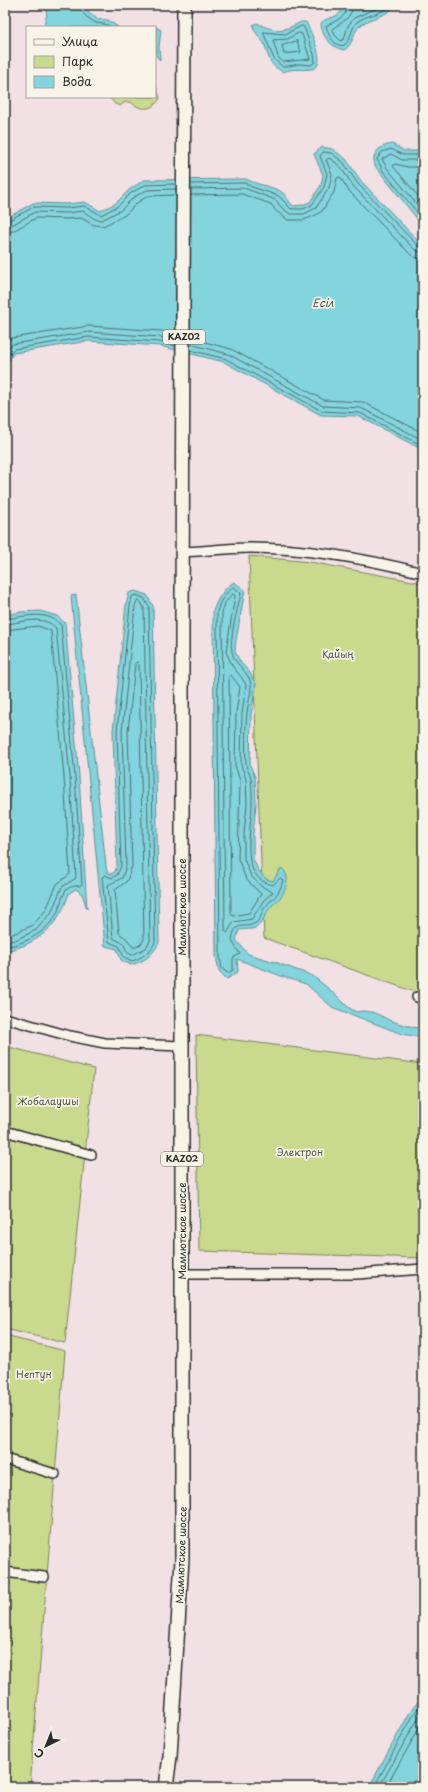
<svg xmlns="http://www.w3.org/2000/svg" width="428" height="1792" viewBox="0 0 428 1792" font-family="'Playpen Sans',sans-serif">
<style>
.green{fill:#c9da8e;stroke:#7a825c}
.water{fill:#83d4dc;stroke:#609095}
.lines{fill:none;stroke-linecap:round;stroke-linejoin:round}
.shore{stroke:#4e6f72;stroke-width:1}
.minor-casing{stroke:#2b2b2b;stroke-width:12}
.highway-casing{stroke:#2b2b2b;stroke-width:16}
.minor{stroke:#f7f3e8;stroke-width:9}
.highway{stroke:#f7f3e8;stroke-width:13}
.labels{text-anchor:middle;stroke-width:3.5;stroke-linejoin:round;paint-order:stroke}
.shield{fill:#f7f3e8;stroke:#686764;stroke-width:1}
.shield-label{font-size:9px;font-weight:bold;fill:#2b2b2b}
.park-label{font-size:10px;fill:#525744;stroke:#f7f3e8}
.street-label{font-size:10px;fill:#2b2b2b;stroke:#f7f3e8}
.water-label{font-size:11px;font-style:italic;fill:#415557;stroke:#f7f3e8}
</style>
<rect width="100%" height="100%" fill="#f1e0e4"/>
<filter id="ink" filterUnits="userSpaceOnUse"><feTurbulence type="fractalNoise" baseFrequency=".025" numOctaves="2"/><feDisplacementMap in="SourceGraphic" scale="8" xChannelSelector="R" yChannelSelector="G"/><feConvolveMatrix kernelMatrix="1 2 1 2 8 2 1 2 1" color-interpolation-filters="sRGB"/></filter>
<g filter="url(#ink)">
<g class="green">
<path d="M 155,83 L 160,98 C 153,111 140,111 131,102 L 125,102 L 120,106 L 115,104 L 109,97 L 155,97 Z"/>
<polygon points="249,556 310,562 423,583 423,995 264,938"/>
<polygon points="196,1035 423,1064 423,1258 199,1251"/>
<polygon points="5,1046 94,1069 65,1343 5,1329"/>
<polygon points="5,1336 65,1351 30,1787 5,1787"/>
</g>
<g class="water">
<polygon points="45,5 81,5 97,19 108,20 118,27 48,27 44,23 47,15"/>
<path d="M 345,5 L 396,5 C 383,19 374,15 361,25 C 352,31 355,44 344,50 C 332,48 321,36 321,23 C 331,14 336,22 345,5 Z"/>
<path d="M 301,22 L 306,22 L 307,24 C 311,33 329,68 311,69 C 299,71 296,67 283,72 L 275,67 L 270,61 L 264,43 L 254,30 L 253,25 L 257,23 C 276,33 284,31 301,22 Z"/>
<polygon points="156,27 161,30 159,47 160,60 156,56"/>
<path d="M 392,144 L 404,151 L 423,151 L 423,226 L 375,166 C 371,153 379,146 392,144 Z"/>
<path d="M 322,147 L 332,149 L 346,159 L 361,181 L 423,246 L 423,450 L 358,416 L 321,415 L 224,362 L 160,346 L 88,341 L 14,353 L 5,365 L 5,219 L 33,203 L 67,204 L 85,202 L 100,211 L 116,203 L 129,190 L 144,180 L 246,179 C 256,185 277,187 283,193 C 287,197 289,202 293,206 L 302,205 L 310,202 L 321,185 L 323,175 L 314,154 Z"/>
<path d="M 234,582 L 245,590 L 236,640 L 235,652 L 241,663 L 250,673 L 256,684 L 251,715 L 250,765 L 255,777 L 256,805 L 253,833 L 253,858 L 258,870 L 266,879 L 273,881 L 281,868 C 292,875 286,892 278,900 C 275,903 272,905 269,909 C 264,915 264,922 257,927 C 253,930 245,929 239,930 L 236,940 L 248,954 L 275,962 L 313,976 L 336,995 L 348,1007 L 356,1012 C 370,1009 377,1014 389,1020 C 399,1024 412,1027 423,1029 L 423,1038 L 402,1034 L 332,1007 L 306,984 L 281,976 L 237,959 L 238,972 L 227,979 L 219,971 L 216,957 L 213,611 C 218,598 222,590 234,582 Z"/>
<path d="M 135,591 L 147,595 L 153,606 L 159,943 C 151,957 146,960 131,965 L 121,960 L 117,949 L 105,946 L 71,596 L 76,595 L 106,866 L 107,872 L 111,874 L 115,872 L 117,865 L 113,731 L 126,605 L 129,593 Z"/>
<path d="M 40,611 L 57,616 L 65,623 L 79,776 L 87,909 L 82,894 L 76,889 L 69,893 C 60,925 37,945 5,951 L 5,615 L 21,612 Z"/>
<polygon points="423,1695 423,1776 414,1781 413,1787 369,1787 410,1712"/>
</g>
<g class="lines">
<g class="shore">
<path d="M 78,5 C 79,12 90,20 96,23 C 102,24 107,24 112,27"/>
<path d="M 348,5 C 346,19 336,20 326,26 C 328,32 330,40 337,44 C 350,52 350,28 357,22 C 367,14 381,15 391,5"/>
<path d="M 353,5 C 352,18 341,23 332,29 L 335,35 L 341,41 L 344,39 L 348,26 L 354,18 L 384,5"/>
<polygon points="302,26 304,27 314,54 315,62 311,65 299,64 283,67 274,59 263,32 285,34"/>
<polygon points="299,33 302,34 310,59 283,62 278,57 273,40 287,39"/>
<polygon points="297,41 301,52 284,54 282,46"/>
<polyline points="423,155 403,155 391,149 382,152 377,159 383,171 423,219"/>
<polyline points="423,160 402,160 391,154 382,159 387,168 423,212"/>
<polyline points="423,167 408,167 395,164 393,166 423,202"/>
<polyline points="191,184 245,183 252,187 279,196 291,209 303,209 312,205 324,187 327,174 320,156 323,152 331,153 343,162 358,184 419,247 423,248"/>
<polyline points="191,189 244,188 276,200 281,207 290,214 304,214 316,208 329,188 332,174 326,160 329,158 339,165 354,187 415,250 423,253"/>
<polyline points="191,195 242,194 271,204 276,211 288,220 304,220 316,215 322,211 334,192 337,178 340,177 349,191 410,254 416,258 423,259"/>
<polyline points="5,222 34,207 67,208 84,206 101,215 118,206 131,193 145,185 176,184"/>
<polyline points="5,227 10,226 35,212 67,213 83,211 95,219 102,220 121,210 134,197 147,190 176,189"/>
<polyline points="5,233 13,231 36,218 67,219 81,218 94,225 103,226 125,215 138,202 148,196 176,195"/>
<polyline points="190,338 231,349 324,400 363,402 423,433"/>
<polyline points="5,341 12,338 89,326 162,331 175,334"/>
<polyline points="190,344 228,354 323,406 361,408 423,440"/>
<polyline points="5,350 13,344 89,332 161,337 175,341"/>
<polyline points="190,350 226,359 322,411 360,413 423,446"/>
<polyline points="5,358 14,349 88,337 160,342 175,346"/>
<path d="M 234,587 L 241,593 C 238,609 229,636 232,652 C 234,665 251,673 251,686 C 251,694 248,704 247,713 C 245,729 245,748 246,764 C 246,769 250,773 251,778 C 252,786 252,795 252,803 C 252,828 237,878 273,885 L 280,878 L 283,880 C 279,897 272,897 263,910 C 261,914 261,918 258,921 C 247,932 234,917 232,941 L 240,954 L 233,958 L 233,970 L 228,973 L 222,969 L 220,957 L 217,612 C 220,601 224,593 234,587 Z"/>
<polygon points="233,594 235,596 226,652 233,667 242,678 246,685 242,714 241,765 246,779 247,805 244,833 244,859 251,876 261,886 273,892 263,901 252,919 234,922 227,933 225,931 222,613 225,603"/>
<path d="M 136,595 L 144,598 L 149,607 L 155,942 C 150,953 143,957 132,961 L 124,957 L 119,946 L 109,942 L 102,877 L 105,875 L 112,878 L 117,875 L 121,866 L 117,731 L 130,606 L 132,597 Z"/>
<polygon points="138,600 141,602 144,608 150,941 146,948 132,955 128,953 123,943 113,938 108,885 122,878 126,866 122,731 135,606"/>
<path d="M 5,619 C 24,617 46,609 61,625 L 75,777 L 82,884 L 80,886 C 76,885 69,887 66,890 C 63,894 60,906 58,911 C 48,932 27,943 5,947"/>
<path d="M 5,624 C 21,623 43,614 56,628 L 70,777 L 76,878 L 62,887 L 51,913 L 36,930 L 15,940 L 5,942"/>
<polyline points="5,630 38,626 51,631 64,777 70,874 57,884 46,910 33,925 13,934 5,935"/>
<polygon points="137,662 139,664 144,939 141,944 134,948 127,939 119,933 115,890 127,881 132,866 128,731 135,664"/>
<polygon points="231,675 240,687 236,713 235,765 240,781 238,859 246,879 261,894 249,913 233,916 231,914 229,677"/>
<polyline points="374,1787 414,1714 423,1701"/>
<polyline points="379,1787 423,1710"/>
<polyline points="386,1787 423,1721"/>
</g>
<g class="minor-casing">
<g id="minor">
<path d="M 182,552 C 205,551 228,548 250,548 C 308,548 367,559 423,573"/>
<polyline points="417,997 423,999"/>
<polyline points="5,1018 70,1036 105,1043 182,1046"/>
<polyline points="5,1131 91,1155"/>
<polyline points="182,1274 357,1274 423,1269"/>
<polyline points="5,1459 55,1474"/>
<polyline points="5,1572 44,1577"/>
</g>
</g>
<g class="highway-casing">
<polyline id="highway" points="166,1787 170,1756 182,1559 182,628 184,5"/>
</g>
<use href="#minor" class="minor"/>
<use href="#highway" class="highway"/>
</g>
</g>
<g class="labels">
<g class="shield">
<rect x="163" y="330" width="42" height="14" rx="3"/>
<rect x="161" y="1152" width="42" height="14" rx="3"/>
</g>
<g class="shield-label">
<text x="184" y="340">KAZ02</text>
<text x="182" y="1162">KAZ02</text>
</g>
<g class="park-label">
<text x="338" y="658">Қайың</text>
<text x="48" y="1105">Жобалаушы</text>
<text x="300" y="1156">Электрон</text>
<text x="34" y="1378">Нептун</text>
</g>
<g class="street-label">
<text transform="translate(182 907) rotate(-90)" y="4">Мамлютское шоссе</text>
<text transform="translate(182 1231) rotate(-90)" y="4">Мамлютское шоссе</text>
<text transform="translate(181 1555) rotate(-88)" y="4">Мамлютское шоссе</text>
</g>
<g class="water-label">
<text x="323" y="307">Есіл</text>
</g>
</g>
<rect width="428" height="1792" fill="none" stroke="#f7f3e8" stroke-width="20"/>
<rect x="10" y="10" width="408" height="1772" fill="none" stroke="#2b2b2b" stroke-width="1.5" filter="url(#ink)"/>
<rect x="26" y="26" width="130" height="72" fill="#f7f3e8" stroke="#a5a39c"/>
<rect x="34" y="39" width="20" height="6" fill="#f7f3e8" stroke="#a5a39c"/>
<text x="62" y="46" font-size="12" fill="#2b2b2b">Улица</text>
<rect x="34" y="56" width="20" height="12" fill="#c9da8e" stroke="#a5a39c"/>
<text x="62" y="66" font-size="12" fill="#2b2b2b">Парк</text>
<rect x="34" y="76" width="20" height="12" fill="#83d4dc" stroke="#a5a39c"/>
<text x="62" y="86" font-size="12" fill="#2b2b2b">Вода</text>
<g transform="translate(46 1746) rotate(223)" stroke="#f7f3e8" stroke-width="3" paint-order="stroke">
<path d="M0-3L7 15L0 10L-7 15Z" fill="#2b2b2b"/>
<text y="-6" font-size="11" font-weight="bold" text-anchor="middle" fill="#2b2b2b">С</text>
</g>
</svg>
